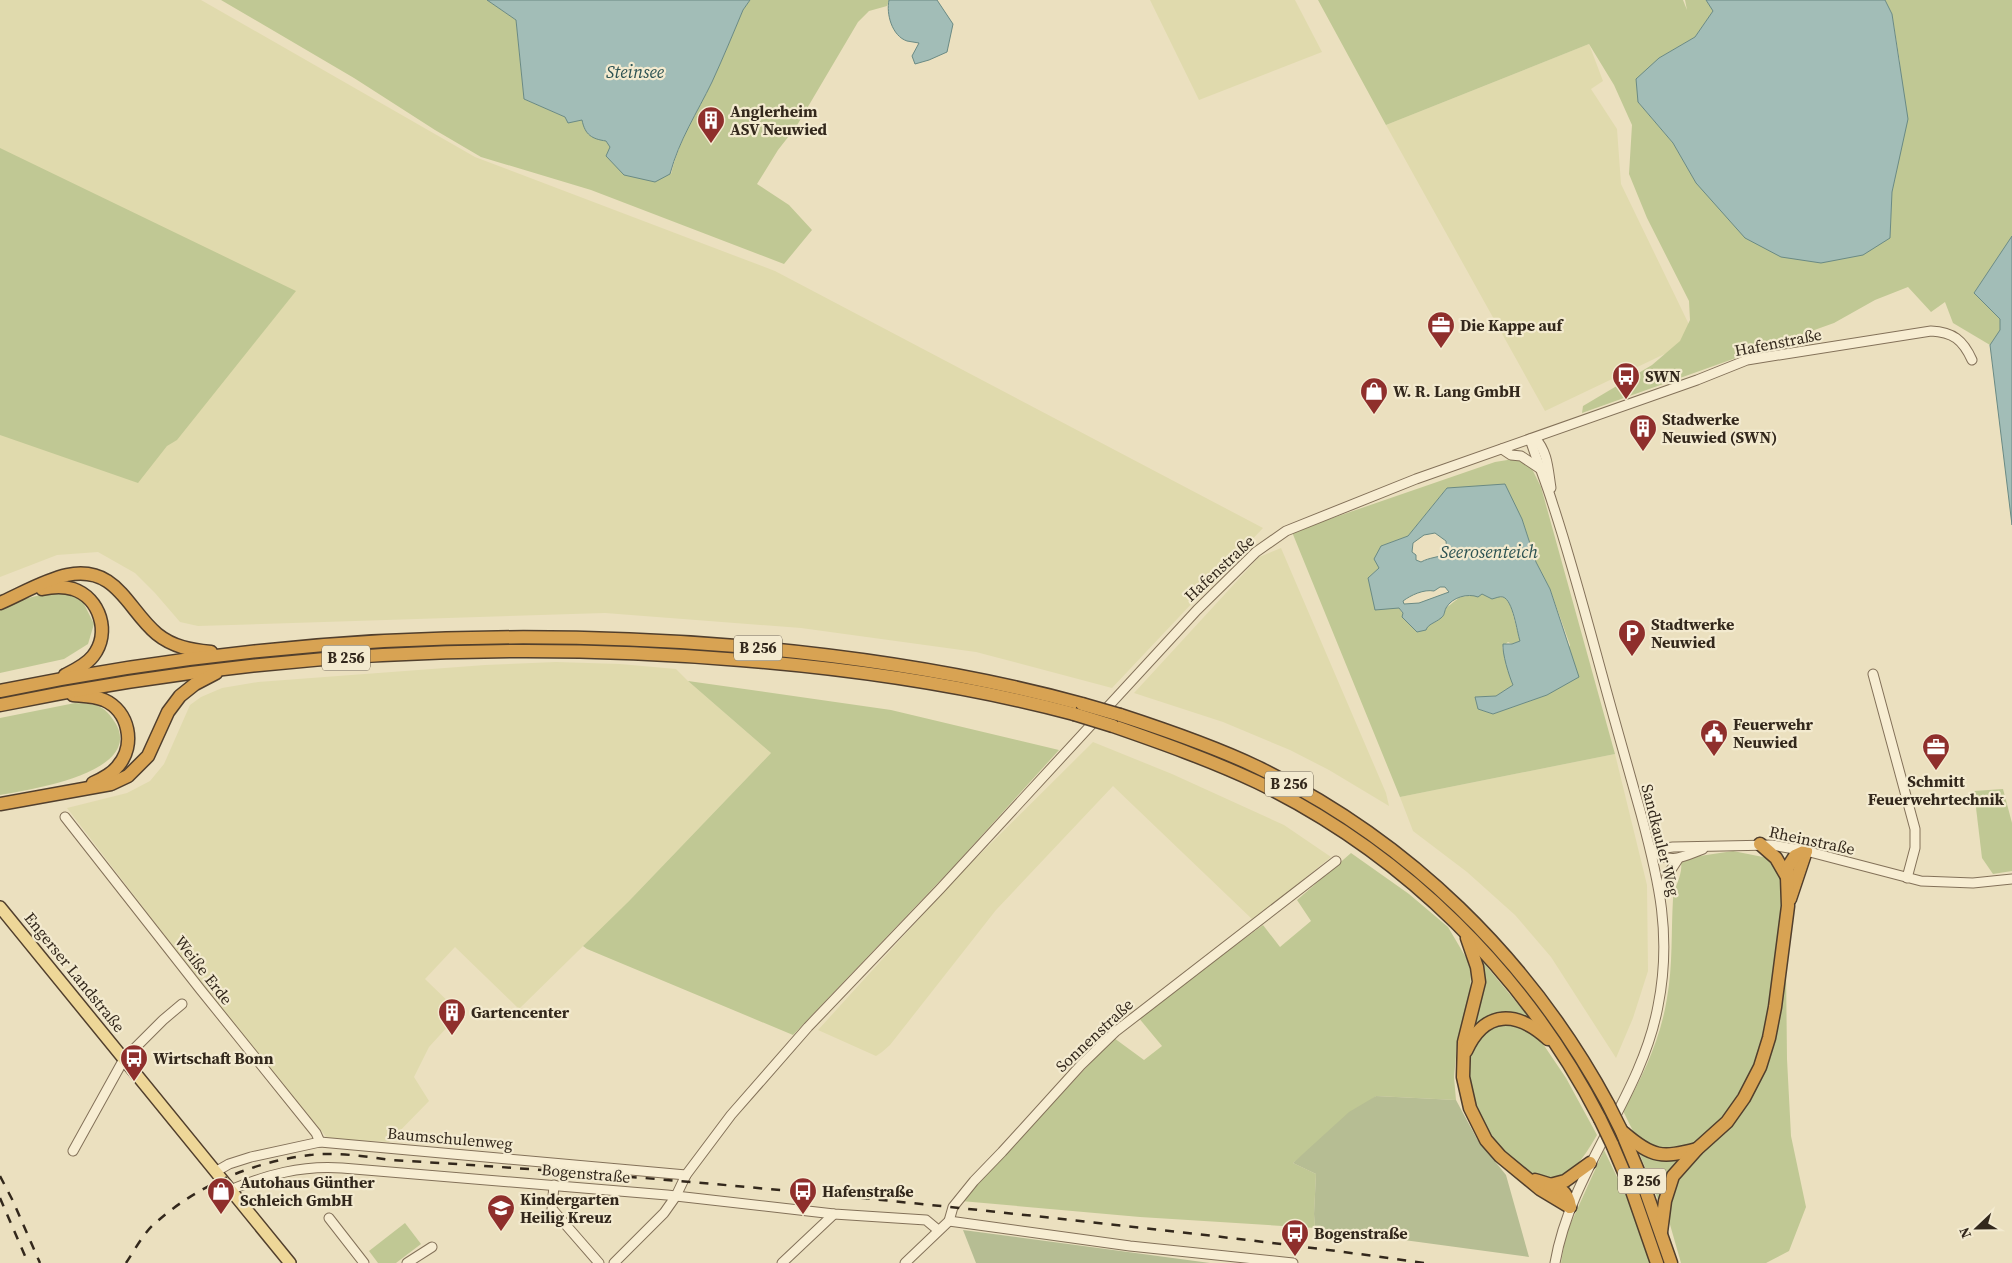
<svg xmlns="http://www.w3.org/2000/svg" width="2012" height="1263" viewBox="0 0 2012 1263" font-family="'Source Serif 4',serif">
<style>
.farmland{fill:#e0daad}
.green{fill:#c0c894;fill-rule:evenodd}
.cemetery{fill:#b6bd93}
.water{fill:#a2bdb7;stroke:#6a8a84;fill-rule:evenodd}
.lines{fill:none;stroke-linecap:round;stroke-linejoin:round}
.minor-casing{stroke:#837159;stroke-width:11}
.major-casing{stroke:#513f2d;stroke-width:14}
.highway-casing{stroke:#513f2d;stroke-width:15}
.minor{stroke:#f7edd2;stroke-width:9}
.major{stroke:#eed798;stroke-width:11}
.highway{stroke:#d8a353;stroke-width:12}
.rail{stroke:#33281c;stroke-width:2.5;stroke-dasharray:9 9;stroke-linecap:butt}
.highway-bridge-casing{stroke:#513f2d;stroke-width:15;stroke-linecap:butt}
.highway-bridge{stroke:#d8a353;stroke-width:12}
.labels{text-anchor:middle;stroke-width:4.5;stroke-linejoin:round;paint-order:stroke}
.shield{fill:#f3eacf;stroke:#6d6252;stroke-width:1}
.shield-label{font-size:15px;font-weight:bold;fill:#33281c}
.poi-label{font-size:16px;font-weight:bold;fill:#33281c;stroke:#f3eacf;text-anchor:start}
.street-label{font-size:16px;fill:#33281c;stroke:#f3eacf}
.water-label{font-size:18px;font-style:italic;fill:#2c5252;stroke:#f3eacf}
</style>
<rect width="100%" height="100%" fill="#ebe0bf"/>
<g class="farmland">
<polygon points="0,0 201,0 475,157 775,271 1263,528 1112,688 976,652 801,628 605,613 198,626 180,622 155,593 135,573 98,552 57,555 0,577"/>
<polygon points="1150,0 1295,0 1322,52 1199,100"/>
<polygon points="1589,44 1603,81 1591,89 1617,129 1621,184 1696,339 1545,411 1386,125"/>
<polygon points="1281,548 1386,793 1389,806 1329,770 1290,750 1223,722 1134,693 1259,557"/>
<polygon points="556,662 620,664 676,669 688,681 771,753 629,901 519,1009 455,947 425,979 460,1013 429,1047 414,1077 429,1101 389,1142 328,1139 205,988 67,808 127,793 150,781 164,764 190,705 201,697 222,688 258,682 485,665"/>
<polygon points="1093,742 1172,774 1284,825 1331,857 1253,920 1113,786 996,910 890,1045 882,1052 876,1056 818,1030 960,874"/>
<polygon points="1615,754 1647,885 1648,971 1633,1018 1616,1058 1551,957 1515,915 1467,872 1413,831 1400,797"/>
</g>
<g class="green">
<path d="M 221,0 L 487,0 L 516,20 L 524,99 L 565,117 L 582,120 L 606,141 L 610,147 L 671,174 C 679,140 697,113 712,82 C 723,58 733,34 743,10 L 750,0 L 889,0 L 887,6 L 869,11 L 858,22 L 796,127 L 778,150 L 757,184 L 789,205 L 812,230 L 784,264 L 591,190 L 481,157 L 435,130 L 354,78 Z"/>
<polygon points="1318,0 1683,0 1687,10 1685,0 1706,0 1713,11 1695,37 1659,58 1638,102 1673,143 1696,183 1890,238 1892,192 1898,162 1900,63 1892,14 1885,0 2012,0 2012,236 1974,293 2000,319 2000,330 1990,345 1953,323 1945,302 1931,312 1908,287 1875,300 1834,323 1582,413 1583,406 1652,365 1680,341 1690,320 1689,301 1647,218 1629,174 1632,125 1614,85 1589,44 1386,125"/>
<polygon points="0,148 296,291 177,440 167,446 138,483 0,435"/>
<path d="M 1526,457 L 1541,487 L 1615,754 L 1400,797 L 1292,532 L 1495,462 ZM 1447,488 L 1522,519 L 1536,562 L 1550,589 L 1570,645 L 1547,695 L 1493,714 L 1478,709 L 1475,697 L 1496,696 L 1513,685 C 1507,672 1506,660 1502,647 L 1508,642 L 1512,644 L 1520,641 L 1511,607 L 1506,598 L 1482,594 L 1460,597 L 1446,608 L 1432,624 L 1414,628 L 1410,625 L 1399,608 L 1368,578 L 1379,568 L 1381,546 L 1408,536 Z"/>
<path d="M 68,592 L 83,602 L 94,624 L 88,644 L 64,659 L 0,673 L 0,608 C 25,598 41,593 68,592 Z"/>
<polygon points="688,681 891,710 1059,750 955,865 793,1035 587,949 583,946 629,901 771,753"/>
<path d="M 75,703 C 96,704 104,704 116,724 C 143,773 28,790 0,795 L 0,718 Z"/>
<polygon points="2003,789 2012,823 2012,871 1993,874 1982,858 1974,791"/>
<path d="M 1733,851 L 1768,858 L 1781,870 L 1783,905 L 1774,979 L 1763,1040 L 1747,1082 L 1729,1110 L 1717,1125 L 1698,1140 L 1689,1146 L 1669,1151 L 1651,1147 L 1635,1135 L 1623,1111 C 1643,1077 1661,1037 1667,998 C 1673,965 1671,932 1673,899 C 1674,887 1683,875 1681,863 L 1693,857 Z"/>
<polygon points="1351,853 1409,894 1448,927 1471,966 1470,1000 1457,1046 1454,1077 1456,1100 1376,1096 1293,1163 1316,1174 1314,1214 1315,1228 1140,1217 961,1201 1114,1038 1144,1060 1162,1046 1138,1017 1263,925 1280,947 1311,921 1297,900"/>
<polygon points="1478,956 1532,1021 1517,1016 1470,1037"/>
<polygon points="1786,967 1787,1059 1791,1136 1806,1207 1789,1251 1766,1263 1681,1263 1669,1221 1668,1208 1682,1170 1742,1110"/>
<path d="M 1513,1023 L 1539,1038 L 1566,1078 L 1597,1135 C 1588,1150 1572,1179 1552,1180 C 1540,1180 1530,1174 1521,1167 C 1510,1158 1500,1149 1491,1138 C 1470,1109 1453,1045 1494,1026 C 1500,1024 1507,1024 1513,1023 Z"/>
<polygon points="1604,1150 1632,1208 1650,1263 1561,1263 1566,1234"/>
<polygon points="1638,1150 1683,1155 1661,1207"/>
<polygon points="405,1223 421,1244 396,1263 378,1263 369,1251"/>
</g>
<g class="cemetery">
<polygon points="1376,1096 1456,1100 1477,1139 1506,1175 1529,1257 1315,1228 1314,1214 1316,1174 1293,1163 1349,1112"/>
<polygon points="963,1230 1210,1263 976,1263"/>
</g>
<g class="water">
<path d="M 487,0 L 750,0 L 743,10 C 733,34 723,58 712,82 C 697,113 679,140 670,174 L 655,182 L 624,175 L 606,156 L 610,147 L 606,141 C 592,139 585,135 582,120 L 568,123 L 565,117 L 524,99 L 516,20 Z"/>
<path d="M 889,0 L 937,0 L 953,24 L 947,52 L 929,60 L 915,64 L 912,56 L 919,43 C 915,42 911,42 907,41 C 892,36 886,14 889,0 Z"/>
<polygon points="1706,0 1885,0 1892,14 1908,119 1892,192 1890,238 1863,255 1821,263 1781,257 1745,238 1696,183 1673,143 1638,102 1636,79 1659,58 1695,37 1713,11"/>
<polygon points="2012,236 2012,525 1990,345 2000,330 2000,319 1974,293"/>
<path d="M 1505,484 L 1522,519 L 1536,562 L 1550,589 L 1579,677 L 1547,695 L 1493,714 L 1478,709 L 1475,697 L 1496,696 L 1513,685 C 1509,676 1502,653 1503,644 L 1512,644 L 1520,641 C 1517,632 1513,600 1503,597 C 1500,596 1496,598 1492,599 L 1482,594 L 1478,597 C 1468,593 1452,597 1446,608 C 1444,612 1445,615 1441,618 C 1435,623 1428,624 1426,630 L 1417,632 L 1402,617 L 1403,613 L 1399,608 L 1375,610 L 1368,578 L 1379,568 L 1374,559 L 1381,546 L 1408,536 L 1447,488 ZM 1435,533 L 1446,541 L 1447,553 C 1438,558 1430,557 1421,562 L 1416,560 L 1416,555 L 1412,552 L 1413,543 L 1424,535 ZM 1440,587 L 1445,587 L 1449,592 L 1419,603 L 1404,604 L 1403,601 C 1411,595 1424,589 1434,591 Z"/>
</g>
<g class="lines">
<g class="minor-casing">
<g id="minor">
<path d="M 1535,438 C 1548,452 1548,470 1551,488"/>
<path d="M 1530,439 C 1537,461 1546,482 1553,505 C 1576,575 1594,647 1614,718 C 1623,750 1632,782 1641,814 C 1659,881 1672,936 1658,1006 C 1641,1098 1571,1170 1555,1263"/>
<polyline points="1502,449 1511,455 1521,456 1539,468"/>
<polyline points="1873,674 1915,829 1915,848 1907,878"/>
<polyline points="65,817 200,989 316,1133 320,1142"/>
<polyline points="1651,850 1673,847 1772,845 1806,851 1921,881 1973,883 2012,879"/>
<path d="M 1651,850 C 1671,865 1682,857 1703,849"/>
<polyline points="1663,892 1667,876 1678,859"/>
<polyline points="73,1151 124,1059 163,1020 182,1004"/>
<polyline points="215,1172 229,1164 251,1157 320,1142 686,1175"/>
<polyline points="554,1185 552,1209 599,1263"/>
<path d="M 230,1190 C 267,1175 301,1165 342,1168 L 667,1195 L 834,1214 L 926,1220 L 938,1230"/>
<polyline points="329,1218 364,1263"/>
<polyline points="949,1221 1130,1246 1293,1263"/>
<polyline points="407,1263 432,1247"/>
<path d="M 614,1263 L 664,1213 L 676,1196 L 686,1175 L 731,1115 L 808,1027 L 940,889 L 1197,610 L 1256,552 L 1286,531 L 1416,479 L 1697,380 L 1747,360 L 1931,331 C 1953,332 1963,340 1972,360"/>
<polyline points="782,1263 834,1214"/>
<polyline points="905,1263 949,1221 953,1207 974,1181 1002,1152 1081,1065 1115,1032 1336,861"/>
</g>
</g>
<g class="major-casing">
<polyline id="major" points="0,907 290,1263"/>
</g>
<g class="highway-casing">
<g id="highway">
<path d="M 42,589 C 51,587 63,586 73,589 C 100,598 111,633 93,656 C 86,665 75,670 65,675"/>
<path d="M 0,603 C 21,594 44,580 67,575 C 117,565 127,609 157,634 C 173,647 191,650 211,652"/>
<path d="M 0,691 C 242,641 490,626 736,646 C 853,656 969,673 1082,704"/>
<path d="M 73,695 C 83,696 94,696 104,700 C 129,711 136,745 118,766 C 112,774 102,779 93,783"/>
<path d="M 0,705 C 244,655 493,639 741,660 C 853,669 965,685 1074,714"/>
<path d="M 1120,715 C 1166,730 1213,746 1257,767 C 1407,839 1529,958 1608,1104"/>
<path d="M 1113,726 C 1162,743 1210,760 1257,782 C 1405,854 1525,973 1600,1119"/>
<polyline points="0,804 111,784 128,776 148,756 168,712 180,696 195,684 216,673"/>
<polyline points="1760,844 1776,858 1787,877"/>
<polyline points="1790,899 1806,851"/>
<polyline points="1467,938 1477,967 1479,982 1464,1042 1463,1077 1470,1108 1486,1140 1500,1156 1540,1189 1570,1207"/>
<path d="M 1466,1051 C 1485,1009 1517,1011 1548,1039"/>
<polyline points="1621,1130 1643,1183 1671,1263"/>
<path d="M 1624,1133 C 1653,1158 1662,1158 1697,1149"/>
<polyline points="1612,1144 1632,1191 1657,1263"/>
<path d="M 1535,1180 C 1553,1186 1567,1186 1570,1207"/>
<polyline points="1550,1185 1565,1181 1590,1163"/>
<polyline points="1661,1232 1665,1201 1673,1176 1697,1149 1727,1122 1744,1098 1760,1067 1769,1038 1775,1007 1788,906 1787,877 1788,867 1795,856 1806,851"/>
</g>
</g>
<use href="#minor" class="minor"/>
<use href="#major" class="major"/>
<use href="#highway" class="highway"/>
<g class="rail">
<polyline points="0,1176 13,1201 40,1263"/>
<polyline points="0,1198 28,1263"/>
<path d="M 126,1263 C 134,1251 142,1236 152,1226 C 195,1186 252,1162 310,1155 C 336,1152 363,1156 390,1160 C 617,1173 844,1195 1071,1220 C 1189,1233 1306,1246 1424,1263"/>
</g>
<g class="highway-bridge-casing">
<g id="highway-bridge">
<polyline points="1082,704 1120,715"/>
<polyline points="1074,714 1113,726"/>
<polyline points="1608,1104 1621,1130"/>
<polyline points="1600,1119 1612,1144"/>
</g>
</g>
<use href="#highway-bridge" class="highway-bridge"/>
</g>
<defs>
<g id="building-pin" transform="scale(1.4375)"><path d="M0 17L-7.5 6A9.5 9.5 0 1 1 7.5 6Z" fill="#8f2f2c" stroke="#f3eacf"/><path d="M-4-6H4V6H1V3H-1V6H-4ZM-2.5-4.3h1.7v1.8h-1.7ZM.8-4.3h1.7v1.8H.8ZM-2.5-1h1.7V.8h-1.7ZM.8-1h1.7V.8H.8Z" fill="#fff"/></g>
<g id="office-pin" transform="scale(1.4375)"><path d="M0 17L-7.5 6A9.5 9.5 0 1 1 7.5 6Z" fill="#8f2f2c" stroke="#f3eacf"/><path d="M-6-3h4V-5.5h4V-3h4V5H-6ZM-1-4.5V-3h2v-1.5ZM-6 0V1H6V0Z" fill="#fff"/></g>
<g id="bus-pin" transform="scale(1.4375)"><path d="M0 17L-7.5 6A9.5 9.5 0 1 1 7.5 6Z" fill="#8f2f2c" stroke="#f3eacf"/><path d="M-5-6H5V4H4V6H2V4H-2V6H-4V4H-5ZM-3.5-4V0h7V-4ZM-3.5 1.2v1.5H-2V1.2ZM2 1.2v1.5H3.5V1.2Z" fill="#fff"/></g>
<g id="shop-pin" transform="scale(1.4375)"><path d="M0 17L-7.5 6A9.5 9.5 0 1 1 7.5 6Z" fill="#8f2f2c" stroke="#f3eacf"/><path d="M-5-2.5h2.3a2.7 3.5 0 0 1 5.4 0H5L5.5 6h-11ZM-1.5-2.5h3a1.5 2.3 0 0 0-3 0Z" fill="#fff"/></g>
<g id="parking-pin" transform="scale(1.4375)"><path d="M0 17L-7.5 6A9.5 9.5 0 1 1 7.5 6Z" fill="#8f2f2c" stroke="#f3eacf"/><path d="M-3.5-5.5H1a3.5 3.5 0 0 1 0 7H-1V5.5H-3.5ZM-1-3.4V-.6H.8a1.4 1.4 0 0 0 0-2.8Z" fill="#fff"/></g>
<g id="civic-pin" transform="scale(1.4375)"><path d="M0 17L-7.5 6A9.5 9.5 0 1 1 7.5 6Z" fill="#8f2f2c" stroke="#f3eacf"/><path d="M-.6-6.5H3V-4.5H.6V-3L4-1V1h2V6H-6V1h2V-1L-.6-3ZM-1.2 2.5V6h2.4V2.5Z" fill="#fff"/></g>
<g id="school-pin" transform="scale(1.4375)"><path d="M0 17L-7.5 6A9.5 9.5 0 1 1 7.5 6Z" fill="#8f2f2c" stroke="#f3eacf"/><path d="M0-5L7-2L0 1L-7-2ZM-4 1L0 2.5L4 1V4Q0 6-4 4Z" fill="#fff"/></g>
</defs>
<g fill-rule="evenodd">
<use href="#building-pin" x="711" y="120"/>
<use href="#office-pin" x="1441" y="325"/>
<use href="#bus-pin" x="1626" y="376"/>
<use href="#shop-pin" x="1374" y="391"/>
<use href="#building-pin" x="1643" y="428"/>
<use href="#parking-pin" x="1632" y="633"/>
<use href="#civic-pin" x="1714" y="733"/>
<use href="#office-pin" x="1936" y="747"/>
<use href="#building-pin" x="452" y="1012"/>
<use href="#bus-pin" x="134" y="1058"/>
<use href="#shop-pin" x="221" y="1191"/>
<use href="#bus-pin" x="803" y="1191"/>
<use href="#school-pin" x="501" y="1208"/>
<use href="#bus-pin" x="1295" y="1233"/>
</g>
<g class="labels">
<g class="shield">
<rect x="734" y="635.5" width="48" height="25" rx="4"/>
<rect x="322" y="645.5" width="48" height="25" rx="4"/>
<rect x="1265" y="771.5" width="48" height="25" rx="4"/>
<rect x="1618" y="1168.5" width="48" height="25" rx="4"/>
</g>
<g class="shield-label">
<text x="758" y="653">B 256</text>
<text x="346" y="663">B 256</text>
<text x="1289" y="789">B 256</text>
<text x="1642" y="1186">B 256</text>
</g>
<g class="poi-label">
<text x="730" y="117">Anglerheim<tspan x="730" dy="18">ASV Neuwied</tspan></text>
<text x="1460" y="331">Die Kappe auf</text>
<text x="1645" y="382">SWN</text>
<text x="1393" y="397">W. R. Lang GmbH</text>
<text x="1662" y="425">Stadwerke<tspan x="1662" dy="18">Neuwied (SWN)</tspan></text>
<text x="1651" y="630">Stadtwerke<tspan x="1651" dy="18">Neuwied</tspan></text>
<text x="1733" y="730">Feuerwehr<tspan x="1733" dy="18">Neuwied</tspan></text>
<text x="1936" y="787" text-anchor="middle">Schmitt<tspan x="1936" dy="18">Feuerwehrtechnik</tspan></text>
<text x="471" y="1018">Gartencenter</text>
<text x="153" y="1064">Wirtschaft Bonn</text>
<text x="240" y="1188">Autohaus Günther<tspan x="240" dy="18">Schleich GmbH</tspan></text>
<text x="822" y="1197">Hafenstraße</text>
<text x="520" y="1205">Kindergarten<tspan x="520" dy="18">Heilig Kreuz</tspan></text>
<text x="1314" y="1239">Bogenstraße</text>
</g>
<g class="street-label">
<text transform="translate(1778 342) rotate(-11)" y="6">Hafenstraße</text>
<text transform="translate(1219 568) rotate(-43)" y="6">Hafenstraße</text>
<text transform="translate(1661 840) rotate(76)" y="6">Sandkauler Weg</text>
<text transform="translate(1812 840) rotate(12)" y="6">Rheinstraße</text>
<text transform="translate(204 970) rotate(52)" y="6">Weiße Erde</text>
<text transform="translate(75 972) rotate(51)" y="6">Engerser Landstraße</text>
<text transform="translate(1094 1035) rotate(-43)" y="6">Sonnenstraße</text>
<text transform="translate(450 1138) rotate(5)" y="6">Baumschulenweg</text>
<text transform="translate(586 1173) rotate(5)" y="6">Bogenstraße</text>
</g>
<g class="water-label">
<text x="635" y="78">Steinsee</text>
<text x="1489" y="558">Seerosenteich</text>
</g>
</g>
<g transform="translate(1977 1228) rotate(248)" stroke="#f3eacf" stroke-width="4" paint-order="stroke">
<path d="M0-4L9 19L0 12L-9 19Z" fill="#33281c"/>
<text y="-8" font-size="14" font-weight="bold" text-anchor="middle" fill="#33281c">N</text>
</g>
</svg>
